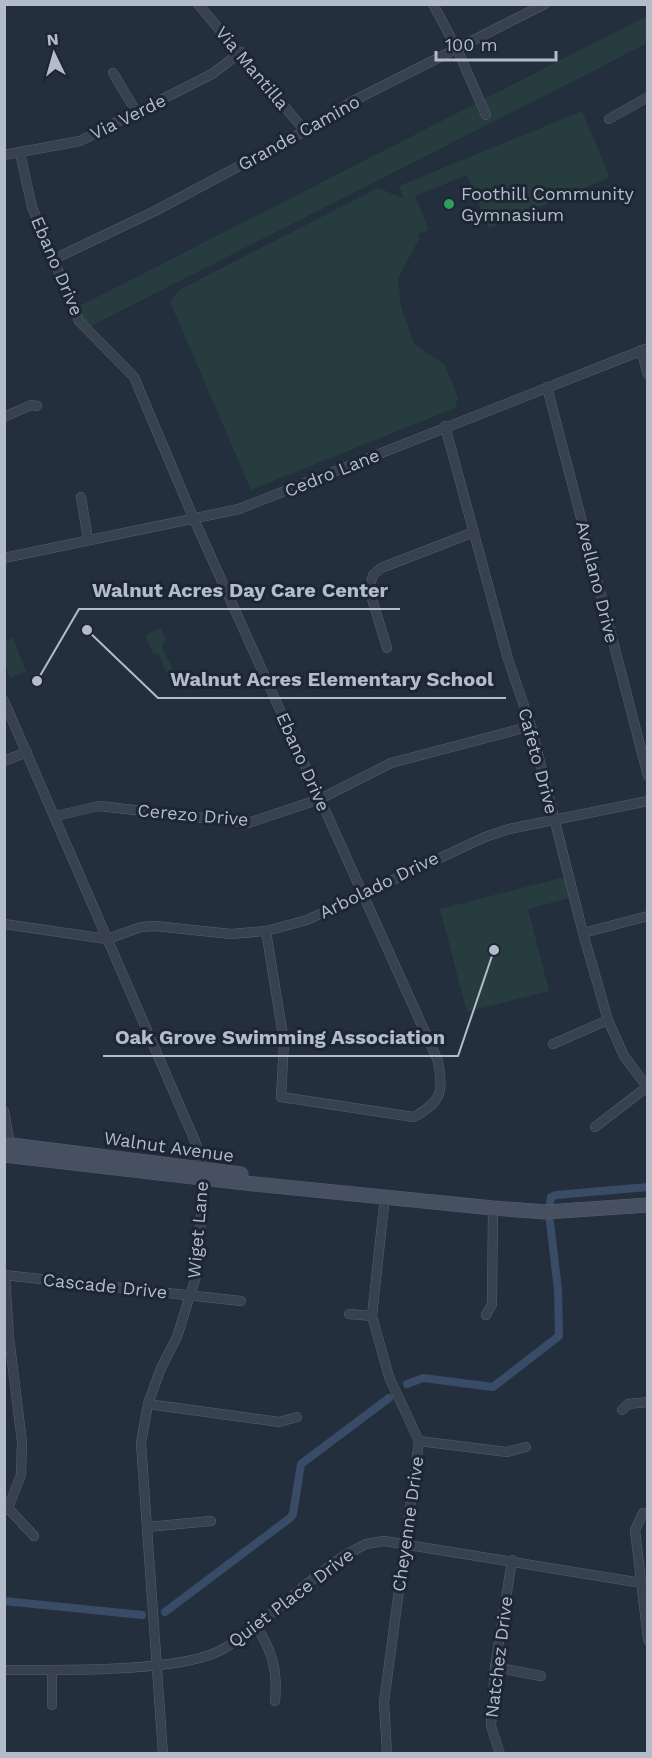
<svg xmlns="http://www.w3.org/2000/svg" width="652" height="1758" viewBox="0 0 652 1758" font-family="'Work Sans',sans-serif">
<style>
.green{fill:#263c3f}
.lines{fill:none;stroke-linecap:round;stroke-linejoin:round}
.canal{stroke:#394c67;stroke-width:8}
.street-casing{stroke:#565f6c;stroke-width:10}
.secondary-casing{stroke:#565f6c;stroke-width:15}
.street{stroke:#38414e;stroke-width:9}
.secondary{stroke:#465061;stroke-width:14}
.leisure-dot{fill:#2e9e5b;stroke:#1d2633;stroke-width:2}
.labels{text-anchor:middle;stroke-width:6;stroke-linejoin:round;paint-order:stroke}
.street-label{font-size:18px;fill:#b4bcc9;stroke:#1d2633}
.poi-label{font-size:18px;fill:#b4bcc9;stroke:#1d2633;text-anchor:start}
.leader{fill:none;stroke:#b4bcc9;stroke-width:2}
.callout-dot{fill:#b4bcc9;stroke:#1d2633;stroke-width:2}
.callout-label{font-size:20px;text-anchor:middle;font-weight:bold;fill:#b4bcc9;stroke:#1d2633;stroke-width:6;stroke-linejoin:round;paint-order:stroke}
</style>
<rect width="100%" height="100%" fill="#242f3e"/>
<g class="green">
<polygon points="647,16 647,43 595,70 87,328 74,309"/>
<polygon points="582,111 610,177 489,228 467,175 415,196 429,230 418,234 419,239 398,278 401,306 414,344 445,365 458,398 455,408 251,490 170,302 179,290 378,188 403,198 399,186"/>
<polygon points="161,628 165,639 162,647 180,685 173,688 158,653 153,654 145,635"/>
<polygon points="13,638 26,672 10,678 5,665 5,641"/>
<polygon points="569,876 574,897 528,909 549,991 467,1012 440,909"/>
</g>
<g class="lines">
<g class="canal">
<polyline points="550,1204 551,1197 556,1195 648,1187"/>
<polyline points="407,1384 423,1378 493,1387 559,1336 558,1290 550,1222"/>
<polyline points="4,1601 142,1615"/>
<polyline points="165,1612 290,1518 293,1514 301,1464 389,1398"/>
</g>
<g class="street-casing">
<g id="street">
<polyline points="198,4 305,131"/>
<polyline points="433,4 457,49 486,115"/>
<polyline points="113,73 137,113"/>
<polyline points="609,119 648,97"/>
<path d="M 20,153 L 32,207 L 79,321 L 134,377 L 193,517 L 438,1061 C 443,1092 443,1100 414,1117 L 281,1097 L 284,1042 L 266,931"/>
<polyline points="4,155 80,141 212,74 241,52"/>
<polyline points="52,260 155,211 305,131 353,101 545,4"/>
<polyline points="641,350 648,375"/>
<polyline points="547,387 648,776"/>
<polyline points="4,417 31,405 37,406"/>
<polyline points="445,426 508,659 531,726 583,933 608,1020 624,1056 648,1088"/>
<polyline points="81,497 88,540"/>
<polyline points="4,558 239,509 648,348"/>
<polyline points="387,648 369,589 373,575 381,568 474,532"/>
<polyline points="4,701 195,1141 204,1168 204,1187 196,1276 177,1337 161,1368 148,1404 141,1443 163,1754"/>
<polyline points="4,761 27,752"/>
<polyline points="56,816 99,806 248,823 320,799 391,763 531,726"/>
<polyline points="4,924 107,939 141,927 155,926 231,934 266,931 307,920 485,837 509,829 648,801"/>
<polyline points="583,933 648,916"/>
<polyline points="553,1044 608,1020"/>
<polyline points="4,1111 11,1150"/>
<polyline points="595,1127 647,1087"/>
<polyline points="385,1196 372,1316 389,1377 419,1441 384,1702 387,1754"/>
<polyline points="4,1275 241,1301"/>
<polyline points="349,1314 372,1316"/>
<polyline points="486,1315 492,1304 493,1208"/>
<polyline points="148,1404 279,1422 297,1417"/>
<polyline points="622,1410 628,1404 648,1402"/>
<polyline points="419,1441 507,1452 526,1447"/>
<polyline points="8,1508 34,1536"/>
<polyline points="4,1510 8,1508 21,1475 22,1442 9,1337 5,1275"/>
<polyline points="643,1513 635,1530 648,1640"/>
<polyline points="147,1527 211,1521"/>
<path d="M 255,1624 C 272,1650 278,1670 275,1701"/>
<polyline points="495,1667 541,1676"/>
<path d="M 4,1670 C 55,1670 183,1673 223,1649 C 267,1622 304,1582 347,1554 L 366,1544 L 384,1541 L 648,1584"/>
<polyline points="52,1670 52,1705"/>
<polyline points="500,1754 491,1726 495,1667 512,1560"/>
</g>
</g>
<g class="secondary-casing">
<g id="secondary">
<polyline points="4,1144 241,1174"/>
<polyline points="4,1155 254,1184 493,1208 546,1212 648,1205"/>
</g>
</g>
<use href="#street" class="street"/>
<use href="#secondary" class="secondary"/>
</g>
<circle class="leisure-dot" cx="449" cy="204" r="6"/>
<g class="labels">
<g class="street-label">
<text transform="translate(252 68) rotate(50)" y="6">Via Mantilla</text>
<text transform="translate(128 117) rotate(-26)" y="6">Via Verde</text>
<text transform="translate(299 133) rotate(-29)" y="6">Grande Camino</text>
<text transform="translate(57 266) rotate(67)" y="6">Ebano Drive</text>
<text transform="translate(332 473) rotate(-22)" y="6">Cedro Lane</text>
<text transform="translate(597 582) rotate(76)" y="6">Avellano Drive</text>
<text transform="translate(538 761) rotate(75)" y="6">Cafeto Drive</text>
<text transform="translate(303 762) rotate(66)" y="6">Ebano Drive</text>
<text transform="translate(193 815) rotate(5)" y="6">Cerezo Drive</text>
<text transform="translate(379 885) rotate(-26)" y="6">Arbolado Drive</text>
<text transform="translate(169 1147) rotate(8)" y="6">Walnut Avenue</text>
<text transform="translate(198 1230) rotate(-85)" y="6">Wiget Lane</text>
<text transform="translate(105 1286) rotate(6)" y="6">Cascade Drive</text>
<text transform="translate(408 1524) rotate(-82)" y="6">Cheyenne Drive</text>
<text transform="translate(291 1598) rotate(-37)" y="6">Quiet Place Drive</text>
<text transform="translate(499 1657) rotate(-83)" y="6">Natchez Drive</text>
</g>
<g class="poi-label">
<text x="461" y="200">Foothill Community<tspan x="461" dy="21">Gymnasium</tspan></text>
</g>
</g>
<path class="leader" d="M37 681L79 609H400M87 630L158 698H506M494 950L458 1056H103"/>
<g class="callout-dot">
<circle cx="37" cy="681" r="6"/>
<circle cx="87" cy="630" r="6"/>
<circle cx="494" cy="950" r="6"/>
</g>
<g class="callout-label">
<text x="240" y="597">Walnut Acres Day Care Center</text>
<text x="332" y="686">Walnut Acres Elementary School</text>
<text x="280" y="1044">Oak Grove Swimming Association</text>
</g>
<rect width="652" height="1758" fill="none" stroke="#b4bcc9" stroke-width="12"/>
<g transform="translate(54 54) rotate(355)" stroke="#1d2633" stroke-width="4.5" paint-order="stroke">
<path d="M0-4.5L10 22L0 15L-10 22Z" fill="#b4bcc9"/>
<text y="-9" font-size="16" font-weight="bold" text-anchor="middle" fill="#b4bcc9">N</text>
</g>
<path d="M436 51v9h120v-9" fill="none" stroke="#b4bcc9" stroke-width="3"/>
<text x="445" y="51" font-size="18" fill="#b4bcc9" stroke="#1d2633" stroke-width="4.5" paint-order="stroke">100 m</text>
</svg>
